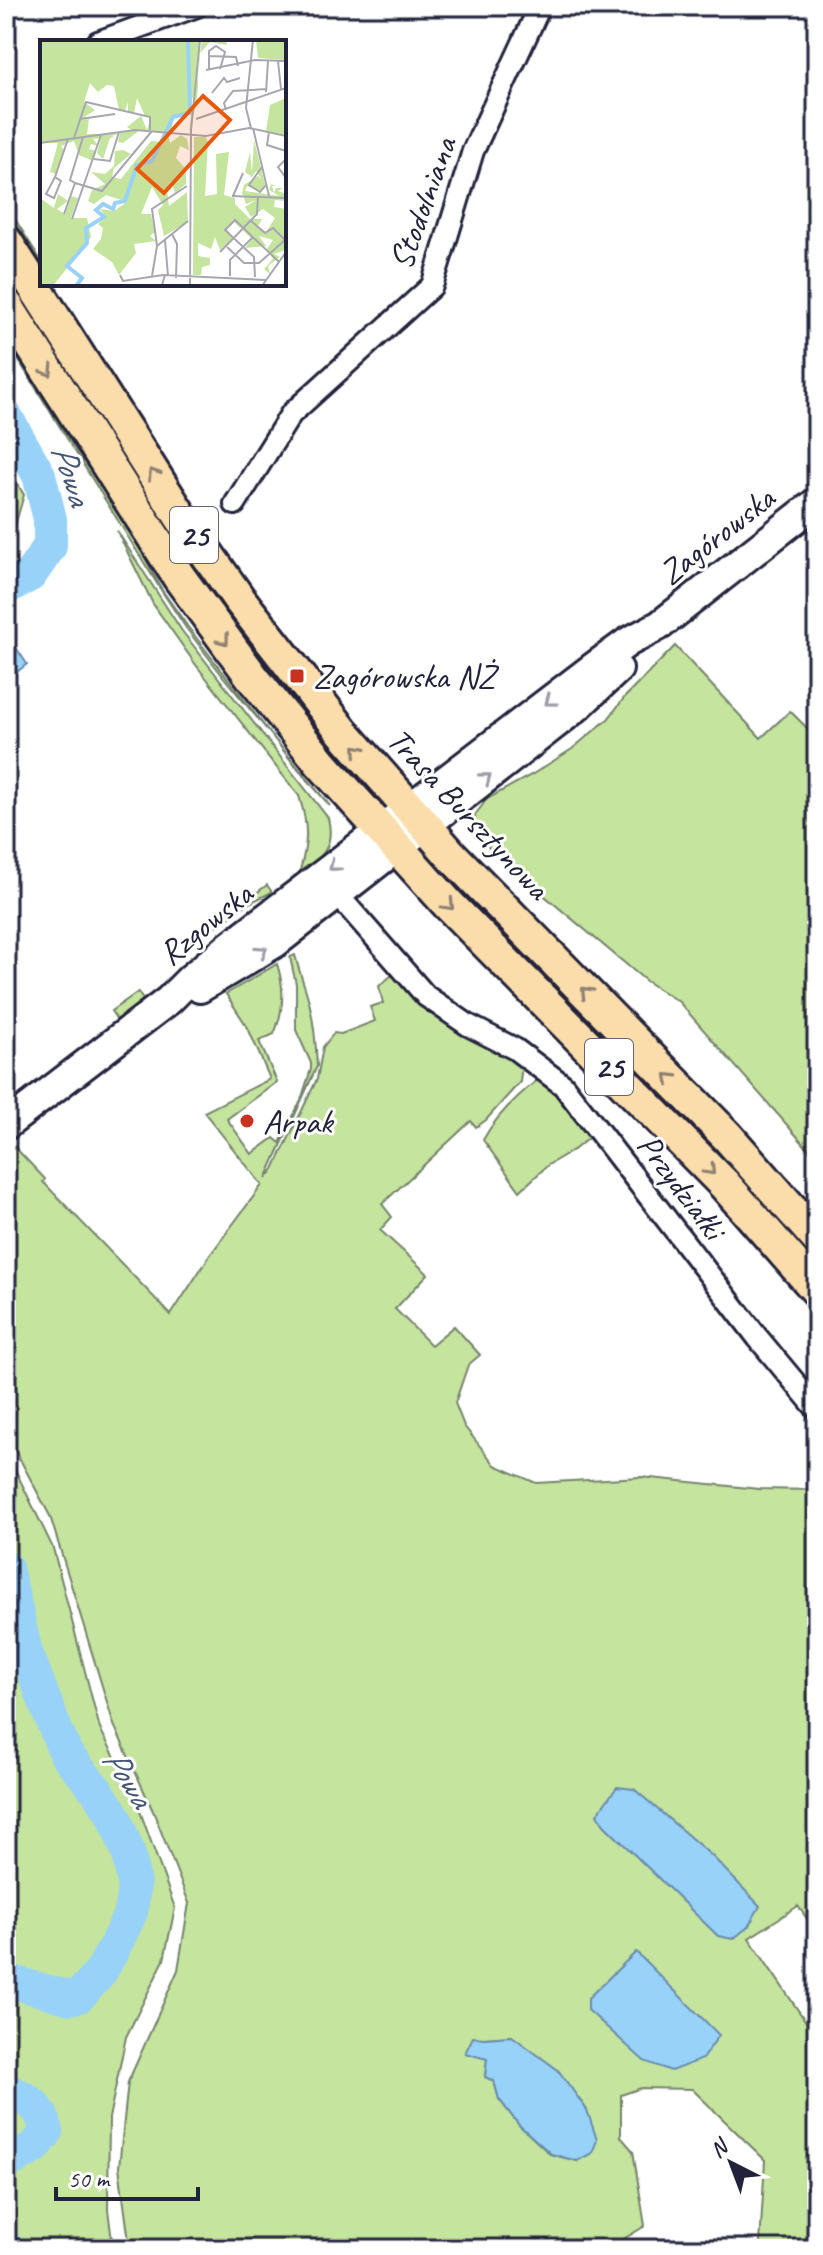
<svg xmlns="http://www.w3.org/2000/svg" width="823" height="2255" viewBox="0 0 823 2255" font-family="Caveat,sans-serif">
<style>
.green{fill:#c5e49d;stroke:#74836c;stroke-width:2;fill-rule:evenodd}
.water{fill:#98d2f8;stroke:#698cac;stroke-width:2}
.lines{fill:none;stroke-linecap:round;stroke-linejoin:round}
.river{stroke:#98d2f8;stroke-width:34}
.street-casing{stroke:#22223b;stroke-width:26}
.secondary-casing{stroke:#22223b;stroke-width:34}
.primary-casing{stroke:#22223b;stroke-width:38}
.street{stroke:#fff;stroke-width:20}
.secondary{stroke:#fff;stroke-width:28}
.primary{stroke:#fbddab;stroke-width:32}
.oneway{stroke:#8e8073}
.oneway2{stroke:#9c9ca7}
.poi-dot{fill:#c8321e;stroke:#fff;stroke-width:3}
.labels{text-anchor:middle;stroke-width:6;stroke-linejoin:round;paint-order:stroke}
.shield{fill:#fff;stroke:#646476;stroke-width:2}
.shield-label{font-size:32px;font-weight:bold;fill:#22223b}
.street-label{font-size:34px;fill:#22223b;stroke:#fff}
.poi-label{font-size:34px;fill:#22223b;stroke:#fff;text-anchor:start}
.water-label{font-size:36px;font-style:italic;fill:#455774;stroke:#fff}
.inset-river{fill:none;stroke:#98d2f8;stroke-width:4}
.inset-road{fill:none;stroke:#a7a7b1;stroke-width:2}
.view{fill:#e8590c;fill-opacity:0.15;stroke:#e8590c;stroke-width:4}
.inset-edge{fill:none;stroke:#22223b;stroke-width:4}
</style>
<rect width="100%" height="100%" fill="#fff"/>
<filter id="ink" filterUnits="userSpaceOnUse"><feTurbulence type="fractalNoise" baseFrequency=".0125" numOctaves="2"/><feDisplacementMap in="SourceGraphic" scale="16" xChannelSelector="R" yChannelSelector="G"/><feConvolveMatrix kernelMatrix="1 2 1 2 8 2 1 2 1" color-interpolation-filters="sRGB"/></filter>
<g filter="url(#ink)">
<g class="green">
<polygon points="6,205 42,262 42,271 6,212"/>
<polygon points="6,263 360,772 358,774 275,672 150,507 6,280"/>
<polygon points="6,330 128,526 162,590 188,627 293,763 330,806 225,679 186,628 161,590 6,340"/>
<polygon points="6,464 24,495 11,539 6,544"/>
<path d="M 117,531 L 182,631 L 328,818 C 335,847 322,858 299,874 C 308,843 309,827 299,796 L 196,665 L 153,604 Z"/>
<polygon points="675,646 761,738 790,711 817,738 817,1159 679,1002 646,981 497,856 476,834 475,815 487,799 533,774 572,749 608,719 625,697"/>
<polygon points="267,885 272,892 247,904 217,926 215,924"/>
<path d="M 295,955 C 298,967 302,979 306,991 C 313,1013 316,1044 317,1066 L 266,1179 L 274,1169 L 317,1079 L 323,1047 L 334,1033 L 341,1034 L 375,1021 L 370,1007 L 383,1003 L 379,986 L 391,976 L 398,974 L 522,1064 L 520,1082 L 486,1120 L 476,1127 L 471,1121 L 382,1204 L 392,1217 L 380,1230 L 428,1274 L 395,1309 L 431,1345 L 454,1326 L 480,1355 L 468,1365 L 455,1403 L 464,1426 L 495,1465 L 536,1483 L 641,1477 L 759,1489 L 817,1490 L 817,1933 L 798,1906 L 749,1938 L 817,2038 L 817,2249 L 764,2249 L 760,2245 L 765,2160 L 692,2089 L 641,2088 L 621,2095 L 621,2137 L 633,2151 L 645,2226 L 622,2240 L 631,2249 L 130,2249 L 119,2167 L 128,2082 L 178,1970 L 189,1903 L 153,1811 L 114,1725 L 50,1516 L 6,1433 L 6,1146 L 10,1142 L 45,1179 L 43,1182 L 171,1315 L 210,1255 L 262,1185 L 204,1112 L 270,1079 L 248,1028 L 226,994 L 277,964 C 285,988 284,1011 274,1034 L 259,1041 L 277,1082 L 227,1119 L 252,1154 L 274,1138 L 280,1143 L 301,1100 L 311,1069 L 311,1063 L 296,1030 L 296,984 L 290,957 ZM 512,2036 L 577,2161 L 550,2154 L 519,2125 L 499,2099 L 494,2081 L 485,2077 L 487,2059 L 485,2038 Z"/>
<polygon points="138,992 143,1000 117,1020 111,1011"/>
<path d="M 540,1078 L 552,1085 L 592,1135 L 575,1149 L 548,1165 L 520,1191 L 483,1140 C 496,1116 518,1095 540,1078 Z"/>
<polygon points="6,1451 53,1548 100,1729 132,1789 175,1908 164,1960 126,2037 109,2118 108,2209 113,2249 6,2249"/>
</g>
<g class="water">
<polygon points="17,649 27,664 13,675 6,666 6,657"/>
<polygon points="617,1787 634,1789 712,1856 760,1906 748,1927 733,1939 718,1936 604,1825 597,1814"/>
<polygon points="636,1952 719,2035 702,2059 671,2071 644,2061 588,2010 588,1998"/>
<polygon points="512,2036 558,2070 587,2110 597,2140 592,2153 577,2161 551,2154 519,2125 499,2099 494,2081 485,2077 487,2059 465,2053 473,2037 485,2038"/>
</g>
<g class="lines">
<g class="river">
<polyline points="6,417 39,475 50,519 50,546 30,575 6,588"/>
<polyline points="6,1568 25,1649 53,1723 66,1754 98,1792 115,1818 129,1855 134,1884 131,1912 113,1950 100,1973 79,1996 70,1998 6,1980"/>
<path d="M 6,2090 C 30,2100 40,2104 47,2131 L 35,2147 L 6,2163"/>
<polyline points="6,2248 9,2249"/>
</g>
<g class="street-casing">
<g id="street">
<polyline points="175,14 197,6"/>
<polyline points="98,42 175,14 172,6"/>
<polyline points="235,504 291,414 432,286 473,151 540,6"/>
<polyline points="337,894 426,996 468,1025 515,1049 563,1085 758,1338 817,1409"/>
</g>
</g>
<g class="secondary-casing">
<g id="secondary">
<polyline points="200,988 275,943 577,707 618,669"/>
<polyline points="6,1125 169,1000 191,978 232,944 591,669 628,642 660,625 817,502"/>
</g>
</g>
<g class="primary-casing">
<g id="primary">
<polyline points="6,242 181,517 239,599 342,731 451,855 727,1136 817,1238"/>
<polyline points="6,305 179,577 253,678 320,762 449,905 724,1184 817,1290"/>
</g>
</g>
<use href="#street" class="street"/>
<use href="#secondary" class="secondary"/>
<use href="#primary" class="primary"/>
</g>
<defs><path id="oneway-chevron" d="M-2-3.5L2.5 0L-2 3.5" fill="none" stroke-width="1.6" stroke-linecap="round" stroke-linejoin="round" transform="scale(2)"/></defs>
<g class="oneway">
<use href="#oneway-chevron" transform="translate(48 371) rotate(58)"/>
<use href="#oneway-chevron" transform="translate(153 474) rotate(-123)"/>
<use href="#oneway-chevron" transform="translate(224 640) rotate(53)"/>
<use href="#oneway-chevron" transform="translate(358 750) rotate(-131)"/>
<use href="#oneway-chevron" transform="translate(449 905) rotate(46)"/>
<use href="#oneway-chevron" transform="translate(586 992) rotate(-134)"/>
<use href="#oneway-chevron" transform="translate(670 1078) rotate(-135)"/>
<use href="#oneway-chevron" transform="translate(710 1170) rotate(46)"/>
</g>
<g class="oneway2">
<use href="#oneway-chevron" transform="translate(550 701) rotate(143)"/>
<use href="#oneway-chevron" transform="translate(486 778) rotate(-38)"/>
<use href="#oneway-chevron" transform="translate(334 866) rotate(142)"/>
<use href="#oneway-chevron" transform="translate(262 951) rotate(-33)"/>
</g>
</g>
<g class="poi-dot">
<rect x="289" y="668" width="16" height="16" rx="4"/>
<circle cx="247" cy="1121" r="8"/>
</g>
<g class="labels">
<g class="shield">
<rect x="170" y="507" width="48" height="56" rx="6"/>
<rect x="585" y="1039" width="48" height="56" rx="6"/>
</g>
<g class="shield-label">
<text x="194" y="546">25</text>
<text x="609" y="1078">25</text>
</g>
<g class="street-label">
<text transform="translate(422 203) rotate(-70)" y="12">Stodolniana</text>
<text transform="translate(716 535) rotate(-38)" y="12">Zagórowska</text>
<text transform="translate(469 813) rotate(47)" y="12">Trasa Bursztynowa</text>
<text transform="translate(205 923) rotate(-39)" y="12">Rzgowska</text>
<text transform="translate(682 1186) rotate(53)" y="12">Przydziałki</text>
</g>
<g class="poi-label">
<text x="313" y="688">Zagórowska NŻ</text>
<text x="263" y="1133">Arpak</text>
</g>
<g class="water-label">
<text transform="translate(73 474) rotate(72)" y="13">Powa</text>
<text transform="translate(129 1777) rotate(57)" y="13">Powa</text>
</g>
</g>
<g transform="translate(40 40)">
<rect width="246" height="246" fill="#fff"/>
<path d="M 0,0 L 161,0 L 157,21 L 158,45 L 159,20 L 162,0 L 188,0 L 186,5 L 170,2 L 160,13 L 157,61 L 149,93 L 155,49 L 149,73 L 134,76 L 131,92 L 100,90 L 83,103 L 78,102 L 80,93 L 78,92 L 92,90 L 87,87 L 101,76 L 107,90 L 111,76 L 105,76 L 97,58 L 94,73 L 88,72 L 88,62 L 85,71 L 79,70 L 74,46 L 67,45 L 58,52 L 50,43 L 44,62 L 55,70 L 40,80 L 49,79 L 47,94 L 79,94 L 71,96 L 75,97 L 70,98 L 63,119 L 57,113 L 61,98 L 53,99 L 57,104 L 59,101 L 58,106 L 51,104 L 49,109 L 56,111 L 53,121 L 39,115 L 34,101 L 21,106 L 24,110 L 16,134 L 10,132 L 18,103 L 0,103 ZM 216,0 L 246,0 L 246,20 L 218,18 ZM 246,58 L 246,95 L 226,91 L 230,65 ZM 128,93 L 130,103 L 141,95 L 147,99 L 149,110 L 140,106 L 136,118 L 146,129 L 146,144 L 135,153 L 131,141 L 127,151 L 129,166 L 147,152 L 148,182 L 124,196 L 118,170 L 123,165 L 112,147 L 101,174 L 111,174 L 115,192 L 110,196 L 116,201 L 94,204 L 96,213 L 79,235 L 72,222 L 53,209 L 61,199 L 63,188 L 58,184 L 66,177 L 60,169 L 74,171 L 87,162 L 66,155 L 54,164 L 48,161 L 52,150 L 65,144 L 51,132 L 65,134 L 74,126 L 75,111 L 83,110 L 91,114 L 74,128 L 72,137 L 81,139 L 111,101 L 122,102 ZM 154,97 L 166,97 L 168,102 L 165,156 L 177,154 L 176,114 L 189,112 L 184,155 L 195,158 L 195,164 L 210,179 L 222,179 L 218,186 L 226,192 L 235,178 L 223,169 L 211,177 L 205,167 L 216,160 L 206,164 L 202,153 L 204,145 L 218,136 L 222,140 L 216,131 L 212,137 L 205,132 L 210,112 L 212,133 L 214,100 L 225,144 L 221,151 L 207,146 L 205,151 L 239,156 L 229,150 L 231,144 L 236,146 L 232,146 L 234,153 L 236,148 L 243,148 L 238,151 L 246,154 L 246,161 L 235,160 L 234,167 L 246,169 L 246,210 L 234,214 L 240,217 L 228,226 L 230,234 L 224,229 L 233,219 L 227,209 L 233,200 L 219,196 L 226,206 L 205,208 L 212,199 L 194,182 L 187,189 L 193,198 L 180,210 L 175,197 L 171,209 L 158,203 L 158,216 L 170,218 L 170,225 L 162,227 L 161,235 L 153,235 ZM 18,154 L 28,161 L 17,169 L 25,174 L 31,156 L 38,158 L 31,178 L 47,178 L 51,197 L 13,246 L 0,246 L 0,158 L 14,168 Z" fill="#c5e49d"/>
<path class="inset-river" d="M 36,246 L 42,238 L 27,226 L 47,203 L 46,188 L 64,177 L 56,170 L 63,164 L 73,169 L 75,163 L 85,161 L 97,125 L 112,121 L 133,77 L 150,73 L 148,0"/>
<path class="inset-road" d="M 169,16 L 196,17 L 198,26M 238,21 L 241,49M 166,30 L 215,20 L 246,21M 169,30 L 169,11 L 176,6 L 185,12 L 180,29M 226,52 L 228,21M 172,53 L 184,38 L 187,42 L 200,38M 186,70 L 184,63 L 193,51 L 227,49M 40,79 L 75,74M 156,79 L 246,48M 211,88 L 206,68 L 213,0M 213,88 L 229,156M 229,92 L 227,105 L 246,111M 166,96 L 209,88 L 246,96M 34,98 L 46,62 L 110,77 L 110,90M 0,103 L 95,90 L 166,96M 54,119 L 70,121 L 79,92M 246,119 L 238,127 L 246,138M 222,127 L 209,145 L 220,152 L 226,145M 15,137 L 6,154 L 14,158 L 21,141 L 15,137 L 28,99M 35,143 L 62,151 L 112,91M 35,143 L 30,140 L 43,97M 192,156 L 246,158M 193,156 L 203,133M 24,174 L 35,143M 32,179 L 61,95M 211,181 L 225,193 L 233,188 L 245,200M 132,194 L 137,204 L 136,238M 125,200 L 128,236M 117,206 L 112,169 L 147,146M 187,207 L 204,223 L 219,223 L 245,200M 180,212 L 217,174 L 218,156M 80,235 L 83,241 L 123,235 L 226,240M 112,236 L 117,206 L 148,181M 190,236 L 190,220 L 213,197M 215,237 L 214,217 L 185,190 L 195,180 L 239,222M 92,246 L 122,245 L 125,235M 150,246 L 151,90 L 160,0M 222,246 L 246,212"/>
<path class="view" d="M 163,56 L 190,80 L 124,153 L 97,129 Z"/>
<rect width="246" height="246" class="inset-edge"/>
</g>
<rect width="823" height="2255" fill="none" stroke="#fff" stroke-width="32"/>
<rect x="16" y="16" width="791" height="2223" fill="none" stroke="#22223b" stroke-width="3" filter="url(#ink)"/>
<g transform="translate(731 2163) rotate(318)" stroke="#ffffff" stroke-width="6" paint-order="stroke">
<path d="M0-6L14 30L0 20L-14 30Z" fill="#22223b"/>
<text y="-12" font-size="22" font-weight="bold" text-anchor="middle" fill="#22223b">N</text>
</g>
<path d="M56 2187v12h142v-12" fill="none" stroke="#22223b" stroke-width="4"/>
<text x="68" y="2187" font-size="24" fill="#22223b" stroke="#ffffff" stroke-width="6" paint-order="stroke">50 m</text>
</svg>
